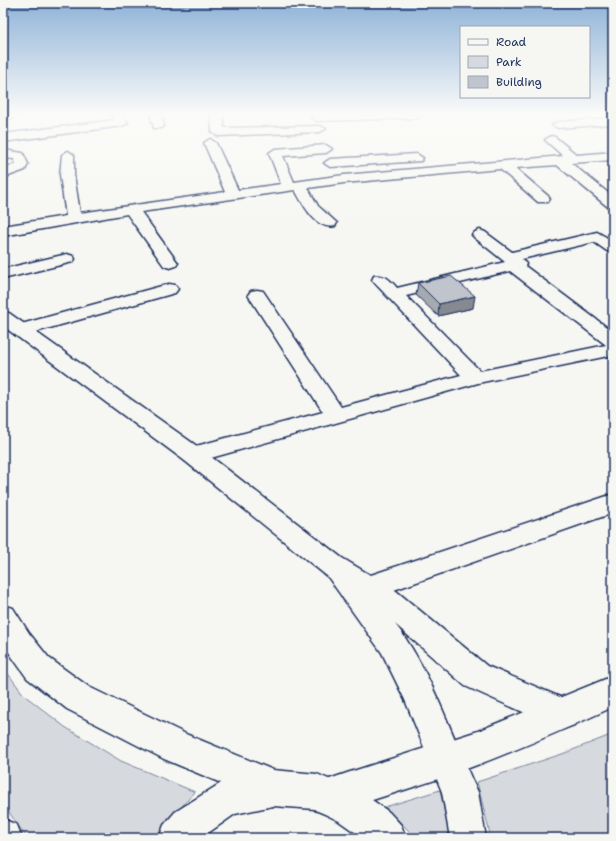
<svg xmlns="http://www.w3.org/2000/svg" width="616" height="841" viewBox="0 0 616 841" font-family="'Shantell Sans',sans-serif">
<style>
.green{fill:#d6d9dd;stroke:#78849e}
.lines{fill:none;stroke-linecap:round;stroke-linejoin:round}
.minor-casing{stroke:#1b2f5e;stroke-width:3}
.tertiary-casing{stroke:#1b2f5e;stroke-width:3}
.secondary-casing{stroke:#1b2f5e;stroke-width:3}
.primary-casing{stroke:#1b2f5e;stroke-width:3}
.minor{fill:#f6f6f2;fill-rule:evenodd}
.tertiary{fill:#f6f6f2;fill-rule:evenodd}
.secondary{fill:#f6f6f2;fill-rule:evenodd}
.primary{fill:#f6f6f2;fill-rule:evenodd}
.wall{fill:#a5a9b0;stroke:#1b2f5e}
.shaded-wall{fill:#868990;stroke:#1b2f5e}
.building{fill:#c0c4cd;stroke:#1b2f5e}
</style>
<rect width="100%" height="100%" fill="#f6f6f2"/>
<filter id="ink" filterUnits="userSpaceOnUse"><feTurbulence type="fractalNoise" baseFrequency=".025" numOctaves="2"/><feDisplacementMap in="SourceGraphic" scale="8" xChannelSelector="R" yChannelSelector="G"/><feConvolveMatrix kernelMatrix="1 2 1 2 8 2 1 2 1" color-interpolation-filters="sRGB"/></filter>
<g filter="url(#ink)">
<g class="green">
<polygon points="3,667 24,695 65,727 121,761 195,792 153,838 27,838 3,804"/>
<polygon points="613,734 613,838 491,838 477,782 565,753"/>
<polygon points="440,790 450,838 416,838 385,807"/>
</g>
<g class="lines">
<g class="minor-casing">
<g id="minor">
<polygon points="3,115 14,115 15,116 13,118 3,120"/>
<polygon points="112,115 123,115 128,123 122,126 3,142 3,134 115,120"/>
<polygon points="150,115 162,115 164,126 162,128 154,128"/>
<polygon points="211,115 223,115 224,128 320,126 326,129 320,132 218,136 212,132"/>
<polygon points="422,115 417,118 317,121 311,118 315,115"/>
<polygon points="613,118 613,124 558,128 552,125 558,122"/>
<path d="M 551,136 L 555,137 L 577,155 L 613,152 L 613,160 L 571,163 L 613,197 L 613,208 L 608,207 L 557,165 L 515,168 L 548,196 L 550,199 L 548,202 L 538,202 L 500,169 L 344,183 L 308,188 L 318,206 L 337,223 L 335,226 C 316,231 303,204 295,190 L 141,212 L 178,263 L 176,266 L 170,268 L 164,266 L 127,214 L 3,236 L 3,226 L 66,216 L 60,175 L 62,155 L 68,151 L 74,155 L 74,175 L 80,213 L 225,192 L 204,143 L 210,139 L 216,143 L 238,190 L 281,184 L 269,153 L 275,149 L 326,145 L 332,149 L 326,153 L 283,156 L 294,182 L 344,175 L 563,156 L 545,140 Z"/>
<polygon points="3,150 23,153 28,164 25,170 3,178 3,169 16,164 14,159 3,158"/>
<polygon points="417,154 423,158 421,161 330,167 324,163 330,159"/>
<path d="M 480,230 L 485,232 L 512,252 L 597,232 L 613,241 L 613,253 L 607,251 L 594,242 L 522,259 L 526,264 L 525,266 L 613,332 L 613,355 L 478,383 L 193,463 L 185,461 L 181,455 L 185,449 L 323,412 L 248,295 L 251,291 L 257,290 L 263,291 L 341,407 L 461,375 L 372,280 L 374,276 C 385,274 390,280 397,288 L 505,262 L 475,238 L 472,235 L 475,232 ZM 510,271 L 606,345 L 480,371 L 406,296 Z"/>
<polygon points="67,254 73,256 75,259 73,262 3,279 3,269"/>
<polygon points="169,284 175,285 178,289 175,293 21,336 14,334 12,330 14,326"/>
<polygon points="613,494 613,513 354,604 344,600 340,592 344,584"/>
</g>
</g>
<g class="tertiary-casing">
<path id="tertiary" d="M 3,312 L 9,313 L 201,449 L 342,558 L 395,590 L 487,666 L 574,703 L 579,714 L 574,725 L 563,729 L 552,725 L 465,686 L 395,624 C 428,665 451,732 472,780 L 478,792 L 486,838 L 450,838 L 442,792 L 405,700 L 382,653 L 328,577 L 185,461 L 3,326 Z"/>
</g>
<g class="secondary-casing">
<path id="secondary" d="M 613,676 L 613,707 C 563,730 513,752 461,771 C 417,787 372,799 328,815 L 315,810 L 310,797 L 315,784 L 347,773 L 478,731 Z"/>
</g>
<g class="primary-casing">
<g id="primary">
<polygon points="3,605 13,608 29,633 49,658 89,687 188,735 273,770 317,774 365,795 389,812 401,825 406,838 363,838 339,821 315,809 273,806 235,814 201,838 159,838 164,825 175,812 221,783 164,759 67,709 27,678 3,644"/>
<polygon points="3,819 17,825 22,838 3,838"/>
</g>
</g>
<use href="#minor" class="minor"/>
<use href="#tertiary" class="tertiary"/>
<use href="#secondary" class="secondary"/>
<use href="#primary" class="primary"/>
</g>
<polygon class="wall" points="418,283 473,308 438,316 416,295"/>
<polygon class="shaded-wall" points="475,296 473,308 438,316 439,304"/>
<polygon class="building" points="451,276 475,296 439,304 418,283"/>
</g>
<linearGradient id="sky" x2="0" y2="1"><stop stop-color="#8fb3d8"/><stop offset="0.49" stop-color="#fbfbf9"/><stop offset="1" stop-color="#fbfbf9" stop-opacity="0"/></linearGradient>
<rect width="616" height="233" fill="url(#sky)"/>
<rect width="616" height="841" fill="none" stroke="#f6f6f2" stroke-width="16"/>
<rect x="8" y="8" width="600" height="825" fill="none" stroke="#1b2f5e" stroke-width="1.5" filter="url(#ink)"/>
<rect x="460" y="26" width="130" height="72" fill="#f6f6f2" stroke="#9ea6b7"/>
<rect x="468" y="39" width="20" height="6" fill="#f6f6f2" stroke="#9ea6b7"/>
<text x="496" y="46" font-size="12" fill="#1b2f5e">Road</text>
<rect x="468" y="56" width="20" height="12" fill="#d6d9dd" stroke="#9ea6b7"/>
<text x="496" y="66" font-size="12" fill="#1b2f5e">Park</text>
<rect x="468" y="76" width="20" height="12" fill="#c0c4cd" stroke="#9ea6b7"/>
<text x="496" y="86" font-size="12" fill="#1b2f5e">Building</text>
</svg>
